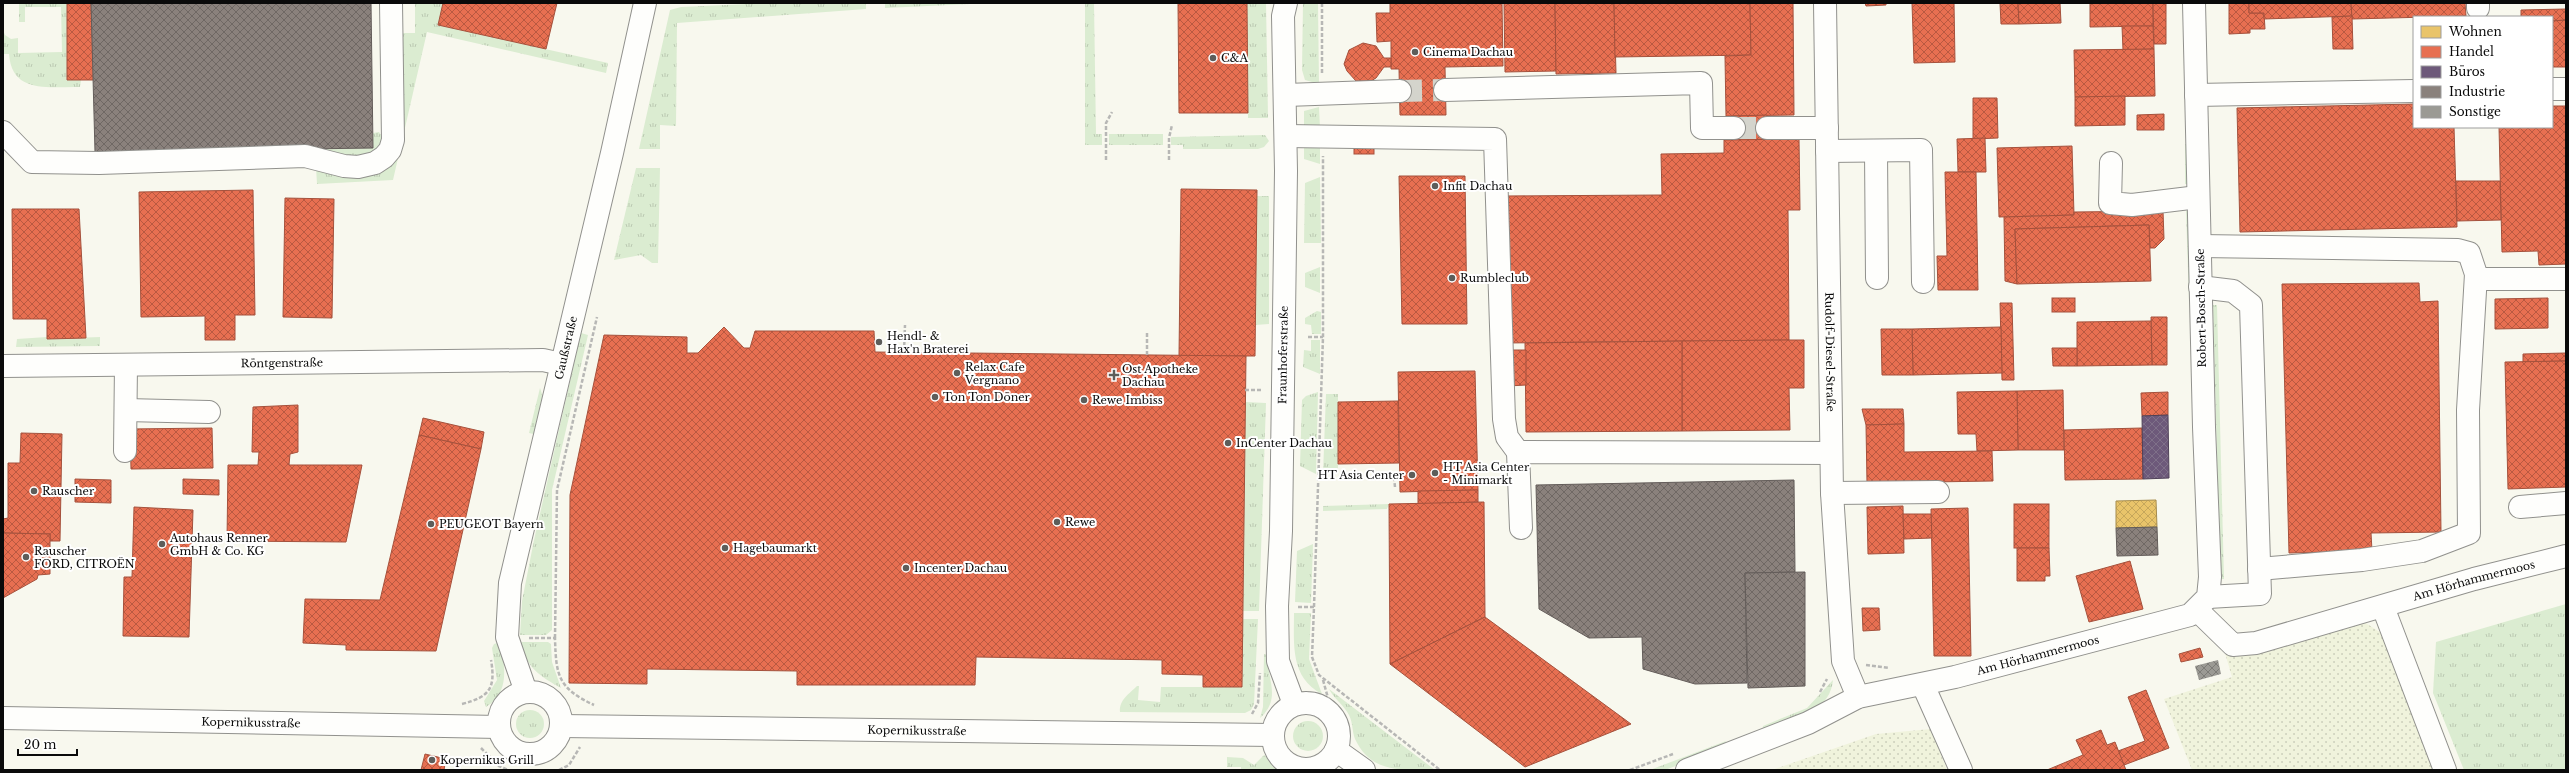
<svg xmlns="http://www.w3.org/2000/svg" width="2569" height="773" viewBox="0 0 2569 773" font-family="'Libre Baskerville',serif">
<style>
.farmland{fill:url(#farmland-dots)}
.grass{fill:url(#grass-tufts)}
.homes{fill:url(#homes-cross-hatch);stroke:#a68c4d}
.shops{fill:url(#shops-cross-hatch);stroke:#a5513c}
.offices{fill:url(#offices-cross-hatch);stroke:#4f4158}
.industry{fill:url(#industry-cross-hatch);stroke:#645d5a}
.building{fill:url(#building-cross-hatch)}
.lines{fill:none;stroke-linecap:round;stroke-linejoin:round}
.minor-tunnel{stroke:#d4d4cc;stroke-width:22;stroke-dasharray:22 11;stroke-linecap:butt}
.minor-casing{stroke:#91918d;stroke-width:24}
.path{stroke:#b7b7b5;stroke-width:2.5;stroke-dasharray:4 2;stroke-linecap:butt}
.minor{stroke:#fefefc;stroke-width:22}
.poi-dot{fill:#5d5d5a;stroke:#fff;stroke-width:1.5}
.labels{text-anchor:middle;stroke-width:4;stroke-linejoin:round;paint-order:stroke}
.poi-label{font-size:11px;fill:#0a0a0a;stroke:#fff;text-anchor:start}
.street-label{font-size:11px;fill:#0a0a0a;stroke:#fff}
</style>
<defs>
<pattern id="farmland-dots" width="8" height="8" patternUnits="userSpaceOnUse"><rect width="8" height="8" fill="#f0f3dc"/><path d="M2 2h.1M6 6h.1" fill="none" stroke="#cccfbb" stroke-width="1.8" stroke-linecap="round"/></pattern>
<pattern id="grass-tufts" width="24" height="20" patternUnits="userSpaceOnUse"><rect width="24" height="20" fill="#dbecd1"/><path d="M3 7l-1-3M5 7V3M7 7l1-3M15 17l-1-3M17 17v-4M19 17l1-3" fill="none" stroke="#bbc9b2"/></pattern>
<pattern id="homes-cross-hatch" width="8" height="8" patternUnits="userSpaceOnUse"><rect width="8" height="8" fill="#e9c46a"/><path d="M0 0l8 8M0 8l8-8" fill="none" stroke="#c6a75b"/></pattern>
<pattern id="shops-cross-hatch" width="8" height="8" patternUnits="userSpaceOnUse"><rect width="8" height="8" fill="#e76f51"/><path d="M0 0l8 8M0 8l8-8" fill="none" stroke="#b95941"/></pattern>
<pattern id="offices-cross-hatch" width="8" height="8" patternUnits="userSpaceOnUse"><rect width="8" height="8" fill="#6d597a"/><path d="M0 0l8 8M0 8l8-8" fill="none" stroke="#7f7089"/></pattern>
<pattern id="industry-cross-hatch" width="8" height="8" patternUnits="userSpaceOnUse"><rect width="8" height="8" fill="#8a817c"/><path d="M0 0l8 8M0 8l8-8" fill="none" stroke="#6f6864"/></pattern>
<pattern id="building-cross-hatch" width="8" height="8" patternUnits="userSpaceOnUse"><rect width="8" height="8" fill="#9b9a94"/><path d="M0 0l8 8M0 8l8-8" fill="none" stroke="#7d7c77"/></pattern>
</defs>
<rect width="100%" height="100%" fill="#f8f8ee"/>
<g class="farmland">
<polygon points="2358,618 2389,638 2441,770 2192,770 2164,699 2232,677 2225,653 2299,638"/>
<polygon points="1931,729 1947,770 1772,770 1876,734"/>
</g>
<g class="grass">
<path d="M 19,3 L 67,3 L 67,80 L 81,80 L 80,87 C 50,86 12,95 9,54 L 3,54 L 3,30 L 5,35 L 11,39 L 18,38 L 18,53 L 62,52 L 61,7 L 25,7 L 25,22 L 19,22 Z"/>
<polygon points="415,3 443,3 438,25 608,63 606,73 427,32 393,180 317,184 316,167 387,167 401,33 415,33"/>
<polygon points="767,3 866,3 866,9 677,23 676,126 660,125 660,149 639,149 670,10 681,7"/>
<polygon points="885,3 991,3 885,8"/>
<polygon points="1085,3 1094,3 1096,134 1102,134 1102,145 1085,145"/>
<polygon points="1247,3 1266,3 1268,118 1248,118"/>
<polygon points="1303,3 1318,3 1319,84 1305,80 1302,70"/>
<polygon points="1319,107 1320,128 1304,129 1304,111"/>
<polygon points="379,132 384,139 381,146 365,157 265,150 373,148 373,133"/>
<rect x="1109" y="134" width="54" height="11"/>
<polygon points="1265,135 1269,141 1264,147 1258,149 1183,149 1183,145 1171,145 1171,137"/>
<polygon points="1304,143 1320,143 1320,164 1304,159"/>
<polygon points="2185,144 2189,144 2190,184 2185,184"/>
<polygon points="636,168 660,168 658,263 652,263 641,255 614,260"/>
<polygon points="1320,177 1321,243 1304,243 1305,183"/>
<polygon points="1257,196 1269,196 1269,324 1255,325"/>
<polygon points="2186,211 2190,211 2193,301 2189,301"/>
<polygon points="1320,267 1320,293 1305,287 1305,273"/>
<polygon points="2213,305 2217,305 2224,579 2220,579"/>
<polygon points="1317,311 1321,312 1321,334 1312,334 1311,325 1305,324 1305,318"/>
<polygon points="581,333 588,335 552,490 552,630 546,635 520,635 522,601 534,540"/>
<polygon points="47,337 47,339 100,337 100,346 16,347 17,339"/>
<polygon points="1311,340 1320,340 1320,374 1303,367 1304,350 1311,351"/>
<polygon points="540,388 543,397 538,435 529,433"/>
<polygon points="1318,392 1318,393 1316,474 1300,466 1302,400 1306,396"/>
<polygon points="1326,394 1338,394 1338,474 1323,474"/>
<polygon points="1245,402 1266,403 1259,611 1243,611"/>
<polygon points="1389,504 1387,509 1323,511 1323,506"/>
<polygon points="1313,544 1311,603 1295,602 1297,551"/>
<polygon points="2566,604 2566,770 2464,770 2433,693 2436,642"/>
<path d="M 1294,613 L 1311,613 L 1309,659 L 1322,694 C 1290,677 1294,645 1294,613 Z"/>
<path d="M 1243,619 L 1258,619 L 1254,704 L 1251,710 L 1245,713 L 1120,712 C 1119,700 1129,694 1137,686 L 1139,686 L 1138,700 L 1160,702 L 1161,687 L 1242,687 Z"/>
<path d="M 501,642 C 504,667 511,691 486,707 L 484,701 L 497,680 L 492,648 L 494,644 Z"/>
<path d="M 521,642 L 548,642 L 551,644 L 552,662 L 561,688 C 540,676 526,668 521,642 Z"/>
<path d="M 1264,654 L 1267,655 C 1267,678 1282,699 1260,718 L 1263,707 Z"/>
<path d="M 1833,680 C 1830,714 1789,722 1762,733 L 1763,726 L 1807,708 Z"/>
<path d="M 1329,689 L 1435,770 C 1400,770 1371,773 1355,739 C 1352,731 1353,723 1349,715 C 1344,705 1334,699 1329,689 Z"/>
<circle cx="530" cy="724" r="14"/>
<circle cx="1308" cy="736" r="15"/>
<polygon points="1726,741 1723,748 1665,770 1650,770"/>
<polygon points="1264,755 1280,770 1241,770 1241,767 1227,767 1227,757 1243,758 1254,765"/>
</g>
<polygon class="homes" points="2156,500 2157,527 2116,528 2116,501"/>
<g class="shops">
<polygon points="67,3 91,3 94,80 67,80"/>
<polygon points="443,3 557,3 546,49 438,25"/>
<polygon points="1178,3 1247,3 1248,113 1179,113"/>
<polygon points="1390,3 1502,3 1503,66 1445,67 1446,115 1400,115 1399,69 1391,69 1391,41 1377,42 1376,13 1390,13"/>
<polygon points="1504,3 1555,3 1556,71 1505,72"/>
<polygon points="1555,3 1614,3 1616,73 1556,74"/>
<polygon points="1614,3 1750,3 1751,55 1615,57"/>
<polygon points="1750,3 1793,3 1794,115 1726,116 1725,56 1751,55"/>
<polygon points="1865,3 1886,3 1886,5 1866,6"/>
<polygon points="1912,3 1954,3 1955,62 1914,63"/>
<polygon points="2000,3 2018,3 2019,24 2001,24"/>
<polygon points="2018,3 2060,3 2061,23 2019,24"/>
<polygon points="2090,3 2153,3 2153,26 2090,27"/>
<polygon points="2153,3 2166,3 2166,44 2154,44"/>
<polygon points="2229,3 2249,3 2249,13 2264,13 2265,29 2250,29 2250,33 2229,34"/>
<polygon points="2249,3 2351,3 2352,16 2264,19 2264,13 2249,13"/>
<polygon points="2351,3 2465,3 2466,16 2352,19"/>
<polygon points="2566,9 2566,20 2552,21 2552,17 2521,17 2521,10"/>
<polygon points="2352,16 2353,49 2333,49 2332,17"/>
<polygon points="2566,20 2566,67 2552,67 2552,21"/>
<polygon points="2122,26 2153,26 2154,49 2123,50"/>
<polygon points="1363,43 1376,46 1384,58 1391,58 1391,67 1384,67 1376,78 1371,81 1356,81 1347,71 1344,64 1349,50"/>
<polygon points="2154,49 2155,96 2075,97 2074,50"/>
<polygon points="2125,96 2125,125 2075,126 2075,97"/>
<polygon points="1973,98 1997,98 1998,138 1973,139"/>
<polygon points="2414,104 2414,127 2454,127 2457,227 2240,232 2237,108"/>
<polygon points="2552,106 2566,106 2566,264 2539,265 2538,251 2502,252 2499,127 2552,127"/>
<polygon points="2164,114 2164,130 2137,130 2137,115"/>
<polygon points="1767,115 1767,140 1734,140 1733,116"/>
<polygon points="1985,138 1986,172 1958,172 1957,139"/>
<polygon points="1799,139 1800,210 1788,210 1789,340 1506,343 1505,196 1662,195 1661,154 1724,153 1724,140"/>
<rect x="1354" y="145" width="20" height="9"/>
<polygon points="2072,146 2074,215 1999,217 1997,148"/>
<polygon points="1945,172 1976,172 1978,290 1938,290 1937,256 1947,256"/>
<polygon points="1399,176 1465,176 1467,324 1402,324"/>
<polygon points="2456,181 2500,181 2501,220 2457,221"/>
<polygon points="1181,189 1257,190 1255,356 1179,356"/>
<polygon points="253,190 255,315 235,315 235,340 205,340 205,316 141,317 139,192"/>
<polygon points="285,198 334,199 332,318 283,317"/>
<polygon points="12,209 79,209 86,338 47,339 47,319 13,319"/>
<polygon points="2163,211 2164,239 2155,248 2150,248 2149,225 2015,229 2017,284 2005,281 2004,217 2074,215 2074,212"/>
<polygon points="2149,225 2151,281 2017,284 2015,229"/>
<polygon points="2419,283 2420,302 2438,301 2441,532 2371,533 2372,551 2289,553 2282,284"/>
<rect x="2052" y="298" width="23" height="14"/>
<polygon points="2548,298 2548,328 2495,329 2495,299"/>
<polygon points="2000,303 2012,303 2014,380 2002,380"/>
<polygon points="2151,317 2167,317 2167,365 2152,365"/>
<polygon points="2151,321 2152,365 2077,366 2077,322"/>
<polygon points="724,327 744,348 750,348 755,331 874,331 875,352 1246,356 1242,687 1203,687 1203,675 1162,674 1162,660 976,657 975,685 797,685 797,671 647,669 647,684 569,683 570,495 604,335 687,337 687,353 698,353"/>
<polygon points="2001,327 2002,373 1913,375 1912,329"/>
<polygon points="1881,329 1912,329 1913,375 1882,375"/>
<polygon points="1789,340 1804,340 1804,388 1789,388 1790,430 1682,431 1682,341"/>
<polygon points="1682,341 1682,431 1526,432 1525,343"/>
<polygon points="2052,348 2077,348 2077,366 2053,366"/>
<polygon points="1508,350 1526,350 1526,385 1508,386"/>
<polygon points="2566,353 2566,361 2523,362 2523,354"/>
<polygon points="2566,361 2566,487 2508,489 2505,362"/>
<polygon points="1475,371 1478,490 1400,492 1398,372"/>
<polygon points="2063,390 2064,450 2018,450 2017,391"/>
<polygon points="2017,391 2018,450 1977,451 1976,434 1958,434 1957,392"/>
<polygon points="2168,392 2168,415 2142,416 2141,393"/>
<polygon points="1398,401 1399,463 1338,464 1338,402"/>
<polygon points="298,405 298,452 290,454 289,465 362,465 346,542 227,541 228,465 258,465 259,452 252,452 253,407"/>
<polygon points="1862,409 1903,409 1904,424 1866,425"/>
<polygon points="423,418 484,432 481,449 419,435"/>
<polygon points="1904,424 1904,452 1992,451 1993,481 1867,483 1866,425"/>
<polygon points="212,428 213,468 131,469 130,429"/>
<polygon points="2142,428 2143,479 2065,480 2064,430"/>
<polygon points="21,433 62,434 60,541 50,541 50,534 3,533 3,519 8,518 8,463 20,463"/>
<polygon points="419,435 481,449 436,651 346,650 346,645 303,643 305,599 380,600"/>
<polygon points="75,479 111,480 111,503 75,502"/>
<polygon points="183,479 219,480 219,495 183,494"/>
<polygon points="1478,490 1478,502 1418,504 1418,491"/>
<polygon points="1484,502 1485,617 1390,664 1389,504"/>
<rect x="2014" y="504" width="35" height="44"/>
<polygon points="1903,506 1904,553 1868,554 1867,507"/>
<polygon points="134,507 193,510 189,637 123,636 124,577 132,577"/>
<polygon points="1968,508 1971,656 1934,656 1931,509"/>
<polygon points="1903,514 1931,514 1932,538 1904,539"/>
<polygon points="3,533 50,534 50,574 38,575 37,579 3,598"/>
<polygon points="2017,548 2049,548 2050,576 2045,576 2045,581 2017,581"/>
<polygon points="2130,561 2143,609 2089,622 2076,576"/>
<polygon points="1862,608 1879,608 1880,630 1863,631"/>
<polygon points="1485,617 1631,724 1525,767 1390,664"/>
<polygon points="2200,648 2203,657 2181,662 2179,654"/>
<polygon points="2146,690 2169,748 2124,765 2118,751 2145,741 2128,697"/>
<polygon points="2101,730 2107,745 2115,742 2126,770 2047,770 2083,755 2076,740"/>
<polygon points="425,754 442,758 441,762 445,764 444,770 421,770"/>
</g>
<polygon class="offices" points="2168,415 2169,478 2143,479 2142,416"/>
<g class="industry">
<polygon points="91,3 371,3 373,148 95,152"/>
<polygon points="1794,480 1795,572 1745,573 1747,683 1695,684 1643,669 1642,637 1589,638 1539,609 1536,485"/>
<polygon points="2157,527 2158,555 2117,556 2116,528"/>
<polygon points="1805,572 1805,686 1748,688 1745,573"/>
</g>
<polygon class="building" points="2218,660 2221,674 2199,680 2195,666"/>
<g class="lines">
<g class="minor-tunnel">
<polyline points="1400,91 1445,90"/>
<polyline points="1734,128 1767,128"/>
</g>
<g class="minor-casing">
<g id="minor">
<polyline points="1286,3 1283,16 1286,171 1281,531 1277,606 1278,661 1294,704"/>
<path id="s1" d="M 1825,3 L 1832,493 L 1843,661 L 1858,697"/>
<polyline points="2478,3 2478,8"/>
<polyline points="2552,89 2566,89"/>
<polyline points="1445,90 1701,83 1702,128 1734,128"/>
<polyline points="1286,95 1400,91"/>
<polyline points="2196,95 2414,91"/>
<polyline points="1767,128 1827,128"/>
<polyline points="3,132 32,162 99,163 305,156 344,166 358,167 375,163 384,157 390,150 393,140 391,3"/>
<polyline points="1286,136 1495,139 1504,419 1507,437 1518,452"/>
<polyline points="1827,151 1921,150 1923,282"/>
<polyline points="1876,151 1877,278"/>
<polyline points="2111,163 2110,203 2132,205 2198,197"/>
<polyline points="2200,246 2458,250 2469,253 2476,274 2468,410 2469,533 2422,551 2362,560 2259,569"/>
<polyline points="2476,279 2566,279"/>
<polyline points="2200,287 2233,291 2251,305 2260,594 2208,597"/>
<path id="s2" d="M 3,366 L 543,360 L 561,364"/>
<polyline points="126,410 209,412"/>
<polyline points="125,451 126,365"/>
<polyline points="1832,493 1938,492"/>
<polyline points="2520,507 2566,503"/>
<polyline points="1521,528 1518,452 1831,453"/>
<polyline points="2383,607 2445,770"/>
<path id="s3" d="M 2197,610 L 2233,645 L 2256,643 L 2474,579 L 2566,556"/>
<polyline points="1923,685 1961,770"/>
<path id="s4" d="M 526,692 L 507,637 L 510,583 L 612,153 L 645,3"/>
<circle cx="530" cy="723" r="31"/>
<circle cx="1306" cy="736" r="33"/>
<path id="s5" d="M 3,718 L 499,727"/>
<path id="s6" d="M 561,726 L 1273,735"/>
<polyline points="1336,750 1364,770"/>
<path id="s7" d="M 1687,770 L 1808,723 L 1858,697 L 1955,677 L 2190,615 L 2208,597 L 2210,577 L 2204,427 L 2194,3"/>
</g>
</g>
<g class="path">
<polyline points="1322,3 1322,73"/>
<polyline points="1106,160 1106,123 1112,112"/>
<polyline points="1169,160 1169,138 1172,125"/>
<polyline points="1147,333 1147,356"/>
<polyline points="1308,337 1323,337"/>
<polyline points="904,352 905,325"/>
<polyline points="1245,390 1262,390"/>
<polyline points="1395,487 1394,477 1399,477"/>
<polyline points="1298,607 1314,607 1312,657 1319,675 1440,770"/>
<polyline points="1314,607 1323,337 1323,156"/>
<path d="M 529,638 L 555,638 C 556,676 558,688 594,705"/>
<polyline points="555,638 557,490 597,317"/>
<polyline points="1866,665 1889,668"/>
<polyline points="1323,680 1333,716"/>
<polyline points="1820,692 1827,679"/>
<path d="M 462,704 C 489,697 496,689 491,660"/>
<polyline points="1252,714 1258,703 1260,673"/>
<polyline points="481,748 499,766 508,770"/>
<polyline points="559,770 569,765 580,747"/>
<polyline points="1630,770 1673,754"/>
</g>
<use href="#minor" class="minor"/>
</g>
<g class="poi-dot">
<circle cx="1415" cy="52" r="4"/>
<circle cx="1213" cy="58" r="4"/>
<circle cx="1435" cy="186" r="4"/>
<circle cx="1452" cy="278" r="4"/>
<circle cx="879" cy="342" r="4"/>
<circle cx="957" cy="373" r="4"/>
<path d="M1112 369h4v4h4v4h-4v4h-4v-4h-4v-4h4z"/>
<circle cx="935" cy="397" r="4"/>
<circle cx="1084" cy="400" r="4"/>
<circle cx="1228" cy="443" r="4"/>
<circle cx="1435" cy="473" r="4"/>
<circle cx="1412" cy="475" r="4"/>
<circle cx="34" cy="491" r="4"/>
<circle cx="1057" cy="522" r="4"/>
<circle cx="431" cy="524" r="4"/>
<circle cx="162" cy="544" r="4"/>
<circle cx="725" cy="548" r="4"/>
<circle cx="26" cy="557" r="4"/>
<circle cx="906" cy="568" r="4"/>
<circle cx="432" cy="760" r="4"/>
</g>
<g class="labels">
<g class="poi-label">
<text x="1423" y="56">Cinema Dachau</text>
<text x="1221" y="62">C&amp;A</text>
<text x="1443" y="190">Infit Dachau</text>
<text x="1460" y="282">Rumbleclub</text>
<text x="887" y="340">Hendl- &amp;<tspan x="887" dy="13">Hax'n Braterei</tspan></text>
<text x="965" y="371">Relax Cafe<tspan x="965" dy="13">Vergnano</tspan></text>
<text x="1122" y="373">Ost Apotheke<tspan x="1122" dy="13">Dachau</tspan></text>
<text x="943" y="401">Ton Ton Döner</text>
<text x="1092" y="404">Rewe Imbiss</text>
<text x="1236" y="447">InCenter Dachau</text>
<text x="1443" y="471">HT Asia Center<tspan x="1443" dy="13">- Minimarkt</tspan></text>
<text x="1404" y="479" text-anchor="end">HT Asia Center</text>
<text x="42" y="495">Rauscher</text>
<text x="1065" y="526">Rewe</text>
<text x="439" y="528">PEUGEOT Bayern</text>
<text x="170" y="542">Autohaus Renner<tspan x="170" dy="13">GmbH &amp; Co. KG</tspan></text>
<text x="733" y="552">Hagebaumarkt</text>
<text x="34" y="555">Rauscher<tspan x="34" dy="13">FORD, CITROËN</tspan></text>
<text x="914" y="572">Incenter Dachau</text>
<text x="440" y="764">Kopernikus Grill</text>
</g>
<g class="street-label">
<text transform="translate(2201 308) rotate(-91)" y="4">Robert-Bosch-Straße</text>
<text dy="4" stroke="none"><textPath href="#s4" startOffset="354">Gaußstraße</textPath></text>
<text dy="4" stroke="none"><textPath href="#s1" startOffset="349">Rudolf-Diesel-Straße</textPath></text>
<text transform="translate(1283 355) rotate(-89)" y="4">Fraunhoferstraße</text>
<text dy="4" stroke="none"><textPath href="#s2" startOffset="279">Röntgenstraße</textPath></text>
<text dy="4" stroke="none"><textPath href="#s3" startOffset="300">Am Hörhammermoos</textPath></text>
<text dy="4" stroke="none"><textPath href="#s7" startOffset="371">Am Hörhammermoos</textPath></text>
<text dy="4" stroke="none"><textPath href="#s5" startOffset="248">Kopernikusstraße</textPath></text>
<text dy="4" stroke="none"><textPath href="#s6" startOffset="356">Kopernikusstraße</textPath></text>
</g>
</g>
<rect width="2569" height="773" fill="none" stroke="#0a0a0a" stroke-width="8"/>
<rect x="2413" y="16" width="140" height="112" fill="#ffffff" stroke="#9d9d9d"/>
<rect x="2421" y="26" width="20" height="12" fill="#e9c46a" stroke="#9d9d9d"/>
<text x="2449" y="36" font-size="12" fill="#0a0a0a">Wohnen</text>
<rect x="2421" y="46" width="20" height="12" fill="#e76f51" stroke="#9d9d9d"/>
<text x="2449" y="56" font-size="12" fill="#0a0a0a">Handel</text>
<rect x="2421" y="66" width="20" height="12" fill="#6d597a" stroke="#9d9d9d"/>
<text x="2449" y="76" font-size="12" fill="#0a0a0a">Büros</text>
<rect x="2421" y="86" width="20" height="12" fill="#8a817c" stroke="#9d9d9d"/>
<text x="2449" y="96" font-size="12" fill="#0a0a0a">Industrie</text>
<rect x="2421" y="106" width="20" height="12" fill="#9b9a94" stroke="#9d9d9d"/>
<text x="2449" y="116" font-size="12" fill="#0a0a0a">Sonstige</text>
<path d="M18 749v6h59v-6" fill="none" stroke="#0a0a0a" stroke-width="2"/>
<text x="24" y="749" font-size="12" fill="#0a0a0a" stroke="#ffffff" stroke-width="3" paint-order="stroke">20 m</text>
</svg>
